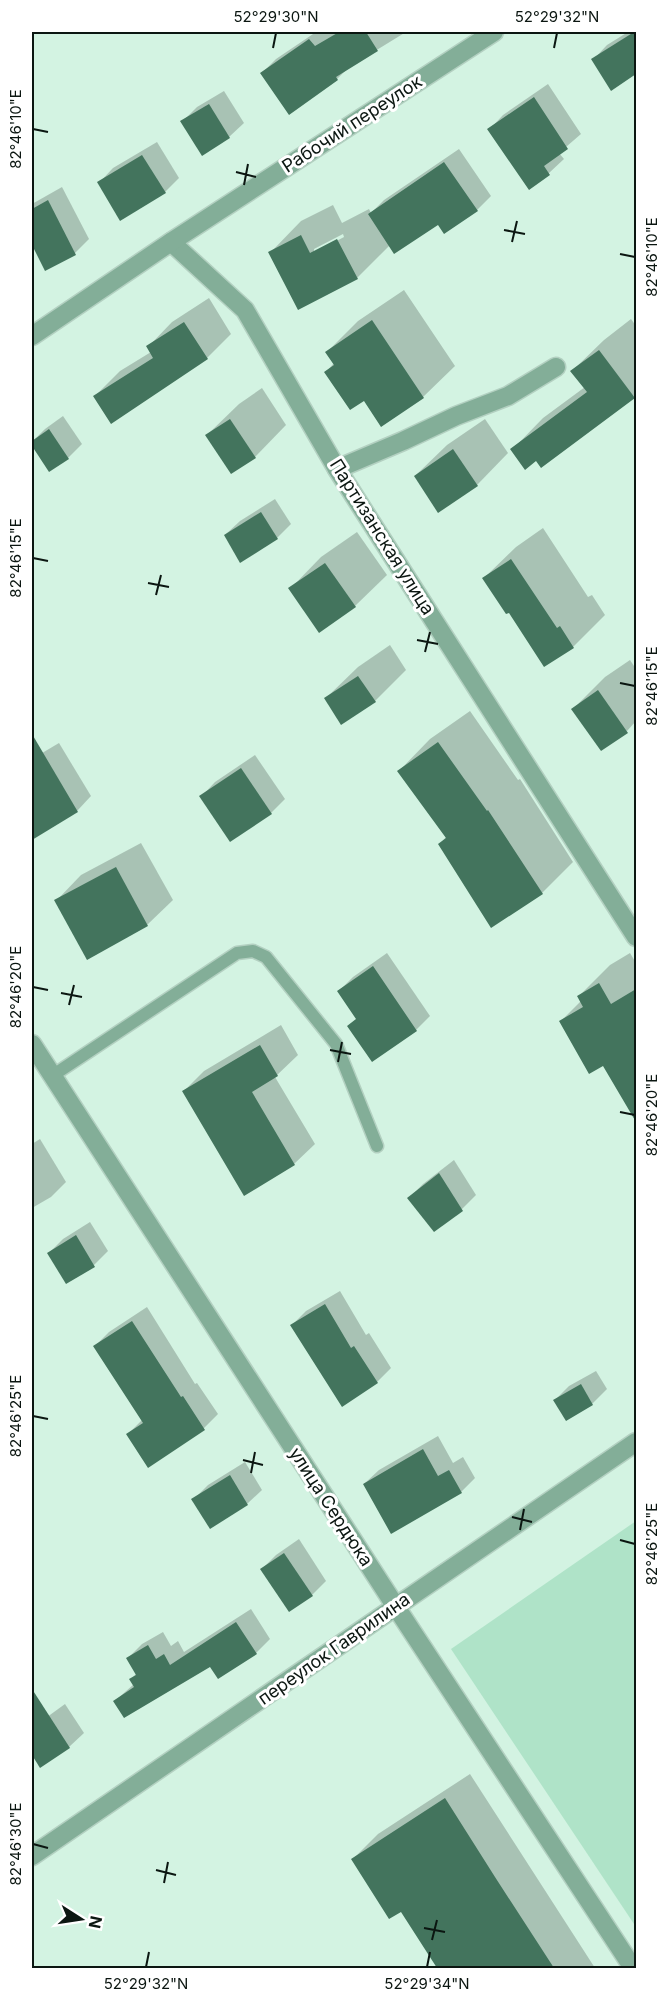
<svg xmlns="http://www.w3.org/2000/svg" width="668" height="2000" viewBox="0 0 668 2000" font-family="Inter,sans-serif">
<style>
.green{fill:#afe3c8}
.shadow{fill:#0003;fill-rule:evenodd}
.building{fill:#43745d}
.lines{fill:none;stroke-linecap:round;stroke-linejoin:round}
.service-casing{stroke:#b3d0c1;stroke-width:15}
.minor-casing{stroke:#b3d0c1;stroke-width:21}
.service{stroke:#83ae98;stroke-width:12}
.minor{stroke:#83ae98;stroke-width:18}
.ticks{fill:none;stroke:#0b1611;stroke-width:2}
.labels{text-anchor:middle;stroke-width:6;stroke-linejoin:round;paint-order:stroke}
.street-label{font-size:18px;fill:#0b1611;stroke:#fff}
.neatline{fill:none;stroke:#0b1611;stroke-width:2}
.ticks-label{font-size:15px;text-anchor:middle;fill:#0b1611}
</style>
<rect width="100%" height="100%" fill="#d3f3e2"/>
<polygon class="green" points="636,1521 636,1927 451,1649"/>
<g class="shadow">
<polygon points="316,32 328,32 329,33 332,32 406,32 349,67 337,79 262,73 276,59"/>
<polygon points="628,32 636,32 636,72 611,89 593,60 607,45"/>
<polygon points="548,84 581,134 559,153 564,159 549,173 529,187 489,130 503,115"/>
<polygon points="224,91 244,123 229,137 182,122 197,107"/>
<polygon points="157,142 179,178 165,192 99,183 113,168"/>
<path d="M 459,149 L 491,196 L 477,210 L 439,223 L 390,245 L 357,278 L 270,253 L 301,221 L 333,205 L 342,223 L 369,209 L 371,213 L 384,200 ZM 343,234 L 344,237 L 314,253 L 314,249 Z"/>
<polygon points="62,187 89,239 75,253 46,269 32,242 32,204"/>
<polygon points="404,290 455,366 423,397 364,399 326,372 334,363 327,352 358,321"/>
<polygon points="209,298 231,334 207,358 95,396 120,371 151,352 148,347 172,322"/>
<polygon points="631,319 636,326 636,394 541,466 536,459 512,450 543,418 585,387 572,371 604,340"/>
<polygon points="262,388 286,425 255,457 207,435 239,404"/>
<polygon points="63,416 82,444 68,458 50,470 32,442 45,429"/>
<polygon points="485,419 508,453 477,485 415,476 447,445"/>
<polygon points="275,499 291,524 277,538 225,535 240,521"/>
<polygon points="543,528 588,597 592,595 605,615 573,647 545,665 510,611 484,578 516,547"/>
<polygon points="357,532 387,575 355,606 290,589 321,557"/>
<polygon points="390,645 406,670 375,701 326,698 358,667"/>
<polygon points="630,660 636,669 636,721 627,731 573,709 605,677"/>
<polygon points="470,711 518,780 520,779 573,862 542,893 440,844 446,837 399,771 430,739"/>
<polygon points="59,743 91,796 77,811 32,839 32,759"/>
<polygon points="255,755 285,799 271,813 201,797 215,782"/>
<polygon points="141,843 173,900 147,925 56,901 81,875"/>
<polygon points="387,953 430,1016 416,1030 339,991 353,977"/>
<polygon points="630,953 636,963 636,1109 632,1112 603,1064 561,1021 581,1001 579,996 610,965"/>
<polygon points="281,1025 298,1055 275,1077 315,1144 294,1164 244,1194 184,1091 204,1071"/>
<polygon points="40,1139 66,1182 51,1197 32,1208 32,1144"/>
<polygon points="454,1160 476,1195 462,1209 409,1198 423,1184"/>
<polygon points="90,1222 108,1251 94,1265 49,1253 63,1239"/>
<polygon points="340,1291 366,1335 369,1333 391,1368 377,1382 292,1325 306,1311"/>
<polygon points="147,1307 195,1384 197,1383 218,1414 204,1428 149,1466 128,1434 142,1420 95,1346 109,1332"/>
<polygon points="596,1371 607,1389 592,1404 566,1419 555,1400 569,1386"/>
<polygon points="438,1436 453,1463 463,1457 475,1478 461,1492 364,1484 379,1470"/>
<polygon points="245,1462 262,1490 247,1504 210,1527 193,1500 208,1485"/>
<polygon points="299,1539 326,1581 312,1595 262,1569 276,1555"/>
<polygon points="251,1609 270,1639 256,1653 211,1665 115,1701 134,1684 131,1679 137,1673 128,1658 142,1644 163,1632 171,1646 178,1641 184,1652"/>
<polygon points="65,1704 84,1733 69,1747 41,1766 32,1752 32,1728"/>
<polygon points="470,1774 595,1968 439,1968 401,1910 353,1859 378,1834"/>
</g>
<g class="building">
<polygon points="339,32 366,32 378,51 336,77 338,80 289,115 260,73 309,39 315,46"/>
<polygon points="634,32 636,32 636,74 611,91 591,59"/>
<polygon points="534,97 568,149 544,166 550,175 529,190 487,129"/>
<polygon points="209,104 230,138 202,156 180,121"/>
<polygon points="142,155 166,193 120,221 97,182"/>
<polygon points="444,162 478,211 444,234 438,225 394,254 368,214"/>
<polygon points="48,200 76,255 45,271 32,245 32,209"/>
<polygon points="301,235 310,253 337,239 358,279 298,310 268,252"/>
<polygon points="372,320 424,398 381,427 364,401 350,410 324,372 334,365 325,352"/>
<polygon points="184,322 208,359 111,424 93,396 153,358 146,346"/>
<polygon points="599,350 635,398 541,468 536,461 525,470 510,449 587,392 570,371"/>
<polygon points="230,419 256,458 231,474 205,435"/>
<polygon points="49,429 69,459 49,472 32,446 32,441"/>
<polygon points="453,449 478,486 438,513 414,476"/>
<polygon points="261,512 278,539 240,563 224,535"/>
<polygon points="511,559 557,628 560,626 574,648 544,667 509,613 506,614 482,578"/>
<polygon points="325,563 356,607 319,633 288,588"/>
<polygon points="358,676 376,702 341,725 324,698"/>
<polygon points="598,690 628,733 601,751 571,709"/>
<polygon points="32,734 78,812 32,840"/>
<polygon points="438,742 487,811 488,810 543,894 491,928 438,844 446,838 397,771"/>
<polygon points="241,768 272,814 230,842 199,796"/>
<polygon points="116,867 148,926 87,960 54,900"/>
<polygon points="373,966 417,1031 372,1062 347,1026 356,1019 337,991"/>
<polygon points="599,983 611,1004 636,989 636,1122 603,1066 589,1074 559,1021 583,1007 577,996"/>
<polygon points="260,1045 278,1076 252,1092 295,1165 244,1196 182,1091"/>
<polygon points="439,1173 463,1211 434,1232 407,1198"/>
<polygon points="76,1235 95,1267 66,1284 47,1253"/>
<polygon points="325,1304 351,1348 354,1346 378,1383 342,1407 290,1325"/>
<polygon points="132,1321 181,1397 183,1396 205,1430 148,1468 126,1434 143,1423 93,1346"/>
<polygon points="581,1384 593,1405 566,1421 553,1400"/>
<polygon points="423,1449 438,1476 449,1470 462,1493 391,1534 363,1484"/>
<polygon points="230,1475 248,1505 210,1529 191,1499"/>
<polygon points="284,1553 313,1596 289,1612 260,1569"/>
<polygon points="236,1622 257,1654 218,1679 210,1667 124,1718 113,1701 134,1687 129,1679 136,1675 126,1658 148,1645 156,1659 164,1654 170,1665"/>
<polygon points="32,1689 70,1748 40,1768 32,1755"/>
<polygon points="445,1798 495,1877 554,1968 437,1968 401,1912 389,1919 351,1859"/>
</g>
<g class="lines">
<g class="service-casing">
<polyline id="service" points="52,1076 237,953 253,951 266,957 336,1044 377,1146"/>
</g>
<g class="minor-casing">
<g id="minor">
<polyline points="171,242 245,310 337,469 636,937"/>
<polyline points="32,336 171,242 494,32"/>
<polyline points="337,469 403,441 456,416 508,396 556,367"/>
<polyline points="32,1044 396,1607 633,1968"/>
<polyline points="32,1856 636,1442"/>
</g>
</g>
<use href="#service" class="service"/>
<use href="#minor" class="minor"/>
</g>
<path class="ticks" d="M 273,48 L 276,33M 554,48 L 557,33M 33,129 L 48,132M 236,172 L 256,177M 244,185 L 248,164M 504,230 L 525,234M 512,242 L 517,221M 620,254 L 635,257M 33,558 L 48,561M 148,583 L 169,587M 156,595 L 161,575M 417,640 L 438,644M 425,652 L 430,632M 620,683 L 635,686M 33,987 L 48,990M 61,993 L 82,997M 69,1005 L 74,985M 330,1050 L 351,1054M 338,1062 L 342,1042M 620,1112 L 635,1115M 33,1416 L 48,1419M 243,1460 L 263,1465M 251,1473 L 255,1452M 512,1517 L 532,1522M 520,1530 L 524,1509M 620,1540 L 635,1544M 33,1844 L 48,1848M 156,1870 L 176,1875M 164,1883 L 168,1862M 424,1928 L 445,1932M 432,1940 L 437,1920M 146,1967 L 149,1952M 427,1967 L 430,1952"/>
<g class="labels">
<g class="street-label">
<text transform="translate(352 124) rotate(-33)" y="6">Рабочий переулок</text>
<text transform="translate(382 537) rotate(58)" y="6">Партизанская улица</text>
<text transform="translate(331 1507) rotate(57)" y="6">улица Сердюка</text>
<text transform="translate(334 1649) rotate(-35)" y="6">переулок Гаврилина</text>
</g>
</g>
<rect width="668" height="2000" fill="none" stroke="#ffffff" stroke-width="66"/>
<g transform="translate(81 1919) rotate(102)" stroke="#ffffff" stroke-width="4.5" paint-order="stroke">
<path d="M0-4.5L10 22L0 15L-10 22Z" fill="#0b1611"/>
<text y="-9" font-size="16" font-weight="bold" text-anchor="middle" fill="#0b1611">N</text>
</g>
<rect x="33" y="33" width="602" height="1934" class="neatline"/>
<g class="ticks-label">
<text x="276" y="22">52°29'30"N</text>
<text x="557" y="22">52°29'32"N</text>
<text transform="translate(16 129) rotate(-90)" y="5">82°46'10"E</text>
<text transform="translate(652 257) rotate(-90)" y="5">82°46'10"E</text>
<text transform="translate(16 558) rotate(-90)" y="5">82°46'15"E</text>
<text transform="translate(652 686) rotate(-90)" y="5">82°46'15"E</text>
<text transform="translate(16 987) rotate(-90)" y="5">82°46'20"E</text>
<text transform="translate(652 1115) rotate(-90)" y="5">82°46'20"E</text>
<text transform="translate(16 1416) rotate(-90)" y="5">82°46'25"E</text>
<text transform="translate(652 1544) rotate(-90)" y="5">82°46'25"E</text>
<text transform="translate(16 1844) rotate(-90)" y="5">82°46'30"E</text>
<text x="146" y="1989">52°29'32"N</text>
<text x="427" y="1989">52°29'34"N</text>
</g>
</svg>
